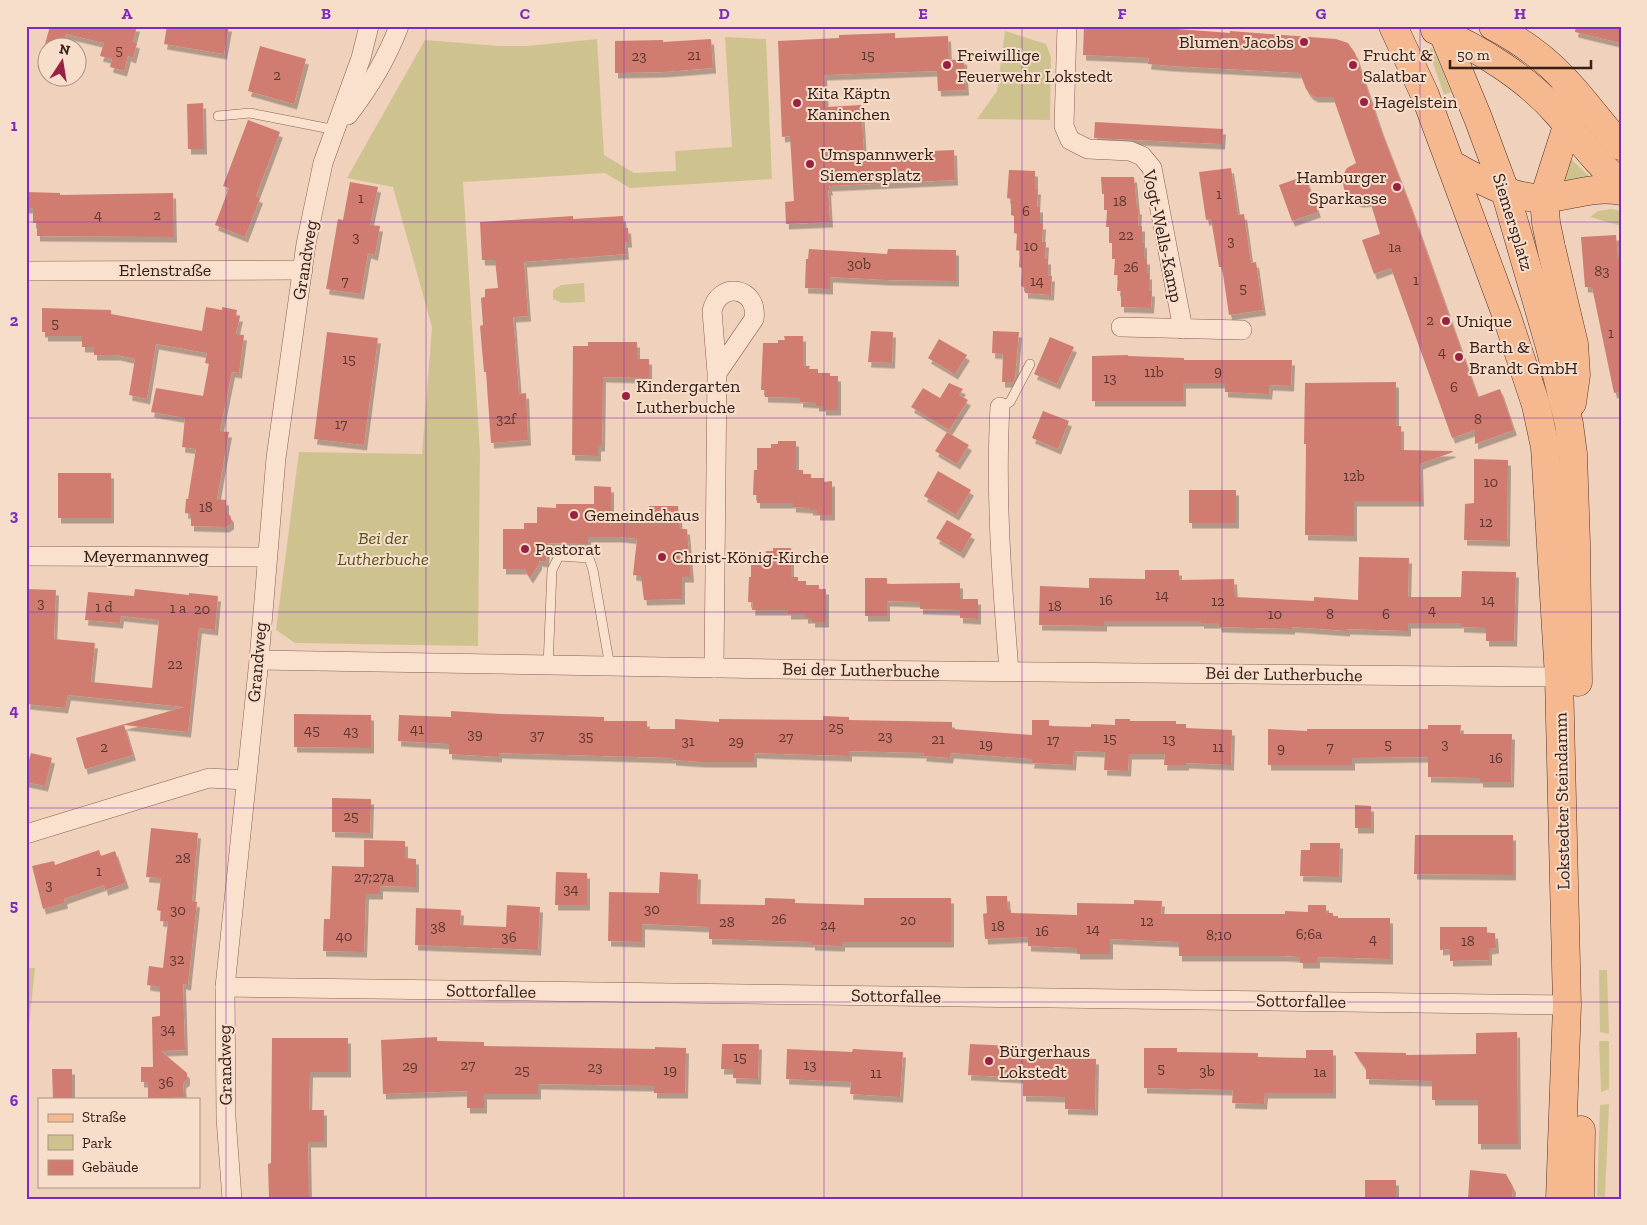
<svg xmlns="http://www.w3.org/2000/svg" width="1647" height="1225" viewBox="0 0 1647 1225" font-family="'Zilla Slab',serif">
<style>
.green{fill:#cec38f}
.building{fill:#d07c6f;filter:url(#shadow)}
.lines{fill:none;stroke-linecap:round;stroke-linejoin:round}
.lane-casing{stroke:#876154;stroke-width:10}
.street-casing{stroke:#876154;stroke-width:20}
.primary-casing{stroke:#543129;stroke-width:29}
.lane{stroke:#fae1ce;stroke-width:9}
.street{stroke:#fae1ce;stroke-width:19}
.primary{stroke:#f6b98f;stroke-width:28}
.grid{fill:none;stroke:#7b2cbf;stroke-width:1;stroke-opacity:0.55}
.poi-dot{fill:#924;stroke:#f7decb;stroke-width:2}
.labels{text-anchor:middle;stroke-width:4;stroke-linejoin:round;paint-order:stroke}
.number-label{font-size:15px;fill:#5c372f}
.poi-label{font-size:18px;fill:#35201a;stroke:#f7decb;text-anchor:start}
.street-label{font-size:18px;fill:#35201a;stroke:#f7decb}
.park-label{font-size:18px;font-style:italic;fill:#535120;stroke:#f7decb}
.neatline{fill:none;stroke:#7b2cbf;stroke-width:2}
.grid-label{font-size:16px;text-anchor:middle;font-weight:bold;fill:#7b2cbf}
</style>
<defs>
<filter id="shadow"><feDropShadow dx="3" dy="5.5" stdDeviation="0" flood-color="#0004"/></filter>
</defs>
<rect width="100%" height="100%" fill="#f0d1bb"/>
<g class="green">
<polygon points="1005,31 1046,44 1051,57 1050,120 977,119 997,91"/>
<polygon points="725,37 766,39 772,179 630,188 605,173 463,182 480,451 478,646 295,643 276,630 299,452 422,454 432,327 393,187 347,178 425,40 499,46 527,46 597,39 604,155 634,173 676,171 675,151 732,147"/>
<polygon points="1431,48 1434,50 1451,92 1444,95 1429,51"/>
<polygon points="1570,158 1592,179 1563,181"/>
<polygon points="1612,209 1621,211 1621,226 1590,217 1598,211"/>
<polygon points="584,283 585,302 562,303 553,299 553,290 561,285"/>
<polygon points="26,968 35,968 26,1054"/>
<polygon points="1599,970 1607,970 1609,1034 1600,1032"/>
<polygon points="1599,1041 1609,1041 1609,1089 1601,1092"/>
<polygon points="1609,1104 1605,1197 1597,1196 1600,1105"/>
</g>
<g class="building">
<polygon points="50,26 137,26 133,42 137,43 133,58 128,56 124,71 110,67 112,59 100,56 104,43 66,34 63,48 44,48"/>
<polygon points="167,26 229,26 224,54 164,44"/>
<polygon points="1084,26 1151,27 1230,33 1230,31 1336,39 1348,43 1355,53 1381,130 1410,205 1478,397 1500,389 1514,430 1475,444 1475,430 1452,438 1391,268 1374,274 1362,240 1380,234 1370,201 1360,202 1351,199 1344,189 1342,177 1347,168 1356,163 1333,97 1315,97 1310,94 1306,89 1300,73 1171,66 1148,64 1149,58 1083,55"/>
<polygon points="1576,26 1621,26 1621,43 1575,32"/>
<polygon points="895,33 895,38 948,36 949,60 964,59 966,90 938,91 937,71 824,75 826,107 861,105 864,154 954,150 955,180 829,186 830,190 828,190 830,222 786,224 785,202 794,201 790,136 782,137 778,41 839,38 839,35"/>
<polygon points="711,39 713,68 663,72 615,73 615,41 663,40 663,42"/>
<polygon points="260,46 306,59 294,104 248,91"/>
<polygon points="203,103 204,149 188,149 187,104"/>
<polygon points="248,120 280,132 256,196 260,198 245,237 215,225 229,188 223,186"/>
<polygon points="1095,122 1223,129 1222,144 1094,138"/>
<polygon points="1231,168 1238,215 1244,214 1251,263 1256,262 1263,310 1229,315 1222,267 1219,267 1211,219 1206,220 1199,172"/>
<polygon points="1009,170 1035,171 1035,189 1038,189 1037,207 1040,207 1040,224 1043,224 1042,242 1046,242 1045,259 1048,259 1048,276 1052,276 1051,295 1025,293 1025,288 1021,286 1022,268 1019,267 1020,251 1016,250 1017,234 1014,233 1014,216 1011,215 1011,199 1007,198"/>
<polygon points="1305,176 1318,212 1292,221 1279,185"/>
<polygon points="1101,177 1134,177 1137,209 1139,209 1138,226 1142,226 1142,243 1144,242 1144,259 1147,259 1147,274 1149,274 1149,291 1152,291 1151,308 1121,307 1121,291 1117,291 1118,275 1114,275 1115,259 1112,259 1112,243 1109,243 1109,227 1106,227 1107,210 1104,210 1104,194 1102,194"/>
<polygon points="350,182 378,187 370,225 380,226 375,255 368,253 361,294 326,289 338,219 343,220"/>
<polygon points="26,192 60,193 60,195 173,193 174,237 37,236 37,223 33,223 33,208 26,208"/>
<polygon points="573,216 573,219 623,216 624,228 628,228 629,242 625,242 626,254 524,262 528,316 513,317 519,394 526,393 528,440 491,443 486,372 484,372 480,326 483,325 481,298 485,297 485,289 498,288 495,260 482,260 480,222"/>
<polygon points="1616,235 1618,258 1621,259 1621,392 1614,393 1592,287 1585,287 1581,237"/>
<polygon points="809,249 887,254 888,249 956,250 956,281 887,280 830,277 830,289 805,288 806,259 808,259"/>
<polygon points="206,307 222,310 222,307 237,310 236,316 240,316 236,334 244,335 239,373 232,372 220,431 229,432 217,499 226,500 226,511 231,517 231,524 226,527 191,526 191,514 185,513 186,499 188,499 196,449 182,447 185,418 151,412 156,388 203,396 209,364 205,363 207,353 156,344 147,399 129,395 135,359 117,355 94,355 94,347 82,347 82,336 45,336 45,332 42,332 42,308 111,310 111,314 202,331"/>
<polygon points="871,331 893,332 892,363 868,362"/>
<polygon points="993,331 1019,332 1015,378 1013,382 1002,382 1003,354 992,353"/>
<polygon points="327,332 378,338 364,445 314,439"/>
<polygon points="784,336 803,336 803,366 810,366 809,369 818,369 818,373 830,373 830,376 838,376 838,410 823,410 823,406 816,406 816,403 800,402 800,398 765,397 765,390 761,390 763,343 778,343 778,340 785,340"/>
<polygon points="1050,337 1074,347 1057,384 1034,374"/>
<polygon points="939,339 967,355 955,374 928,358"/>
<polygon points="588,342 637,342 637,359 649,359 649,378 603,377 602,446 598,446 598,456 572,455 573,346 588,346"/>
<polygon points="1128,355 1128,356 1184,358 1184,360 1292,360 1291,386 1270,385 1269,394 1225,392 1225,383 1183,383 1183,401 1092,401 1092,356"/>
<polygon points="1396,382 1396,426 1401,426 1401,450 1452,451 1453,452 1420,464 1421,501 1354,501 1354,536 1305,535 1306,444 1304,444 1305,383"/>
<polygon points="949,383 963,389 959,395 968,400 949,430 911,407 923,388 940,398"/>
<polygon points="1043,411 1069,421 1058,449 1032,438"/>
<polygon points="947,432 969,445 957,464 935,451"/>
<polygon points="778,441 796,441 796,470 803,470 803,474 811,474 811,478 824,478 824,482 832,481 832,515 817,515 817,510 810,510 810,508 793,507 793,503 757,503 757,495 753,495 754,470 757,470 757,448 771,448 771,444 778,444"/>
<polygon points="1474,459 1508,460 1507,541 1464,540 1465,504 1474,503"/>
<polygon points="938,471 971,490 956,515 924,496"/>
<rect x="58" y="473" width="53" height="45"/>
<polygon points="594,486 611,487 611,514 648,515 649,506 678,506 680,529 687,529 691,577 682,577 682,599 644,600 641,576 633,575 637,539 621,537 588,537 588,544 547,543 546,562 539,561 539,564 530,578 524,569 503,569 503,529 524,529 524,523 537,523 537,507 556,508 556,504 594,504"/>
<rect x="1189" y="490" width="47" height="33"/>
<polygon points="947,520 972,534 961,553 936,538"/>
<polygon points="773,548 791,548 791,577 798,577 798,581 806,581 806,585 819,585 819,589 826,589 826,622 812,622 812,618 805,618 805,614 788,614 788,610 752,610 753,602 748,602 749,577 751,577 751,555 766,556 766,551 773,551"/>
<polygon points="1359,557 1409,558 1408,597 1461,597 1462,571 1516,572 1514,641 1486,641 1486,628 1461,627 1461,623 1408,623 1408,631 1347,629 1347,631 1292,627 1292,629 1219,627 1218,623 1201,623 1201,621 1104,621 1104,626 1039,625 1040,586 1089,588 1089,578 1145,579 1145,570 1179,570 1179,580 1234,579 1235,597 1314,601 1314,597 1358,600"/>
<polygon points="865,578 887,578 887,584 960,583 960,610 920,609 920,602 887,601 887,616 865,616"/>
<polygon points="26,589 56,590 54,639 95,643 91,682 152,688 159,620 121,616 120,623 85,620 88,592 134,596 135,589 189,595 189,593 218,596 215,630 199,628 188,732 124,725 133,755 85,769 76,738 184,707 68,695 65,708 27,704 29,686 26,686 26,637 28,616 26,616"/>
<polygon points="960,599 978,599 978,619 960,618"/>
<polygon points="451,711 501,714 604,717 604,721 647,721 647,729 675,729 675,719 719,722 719,719 823,720 823,716 849,717 849,720 952,722 952,729 1032,735 1032,720 1049,720 1049,726 1091,727 1091,724 1115,725 1115,719 1130,719 1130,721 1176,721 1176,724 1186,724 1186,728 1232,730 1231,765 1186,763 1186,765 1164,765 1165,754 1129,754 1128,771 1104,770 1105,752 1074,751 1073,765 1031,763 1032,759 951,753 950,758 923,756 924,753 849,751 849,756 754,753 754,762 702,762 673,760 673,758 499,753 499,757 449,754 449,744 398,741 399,715 451,717"/>
<polygon points="294,714 371,715 371,748 294,747"/>
<polygon points="1428,725 1461,725 1460,734 1512,734 1511,782 1480,782 1480,778 1428,777 1428,757 1352,758 1352,765 1268,765 1268,729 1307,731 1307,729 1428,729"/>
<polygon points="31,753 52,758 45,786 26,782 26,770"/>
<polygon points="332,798 371,799 370,833 332,832"/>
<polygon points="1355,805 1371,806 1371,828 1355,828"/>
<polygon points="151,828 198,833 192,901 197,902 188,985 183,984 185,1050 161,1051 187,1073 187,1080 183,1083 184,1097 148,1099 148,1082 141,1082 141,1067 153,1067 152,1017 160,1016 160,987 147,985 149,966 163,968 168,922 160,921 161,911 157,910 161,878 146,877"/>
<polygon points="1415,835 1513,835 1513,875 1414,874"/>
<polygon points="364,840 405,841 405,858 416,859 416,887 380,886 380,894 366,894 364,952 323,951 324,919 330,919 332,866 364,867"/>
<polygon points="1310,843 1340,843 1339,877 1300,876 1301,850 1310,850"/>
<polygon points="99,850 101,856 115,851 126,883 105,890 104,885 64,899 65,903 43,909 32,866 54,861 55,865"/>
<polygon points="556,872 587,873 587,905 555,905"/>
<polygon points="660,872 698,874 697,904 765,905 765,898 795,899 795,903 864,905 864,898 951,898 951,942 842,942 842,946 812,945 812,942 709,939 709,927 642,924 642,942 608,941 609,892 659,893"/>
<polygon points="986,896 1007,896 1008,910 1011,910 1011,913 1077,915 1077,903 1134,904 1134,900 1162,901 1161,914 1285,914 1285,911 1308,912 1308,905 1326,905 1326,913 1333,913 1333,916 1338,916 1338,918 1390,918 1390,959 1317,957 1317,963 1300,963 1300,957 1285,956 1179,956 1179,942 1110,939 1110,954 1077,954 1077,948 1028,946 1028,937 985,939 983,914 987,913"/>
<polygon points="507,905 540,907 538,950 415,945 416,908 461,910 460,925 506,927"/>
<polygon points="1440,927 1487,927 1487,933 1495,933 1496,948 1489,949 1489,960 1450,961 1450,949 1440,950"/>
<polygon points="1517,1032 1518,1144 1478,1144 1478,1100 1432,1100 1432,1081 1366,1079 1366,1069 1354,1052 1406,1053 1406,1055 1476,1054 1476,1033"/>
<polygon points="437,1037 437,1041 484,1042 484,1046 655,1049 655,1047 686,1048 685,1093 654,1093 654,1086 538,1084 538,1094 484,1094 484,1108 467,1108 467,1091 383,1094 381,1040"/>
<polygon points="272,1038 348,1038 348,1072 310,1072 309,1110 324,1110 324,1142 308,1142 309,1199 269,1199 268,1164 271,1163"/>
<polygon points="722,1044 759,1044 758,1079 733,1078 733,1069 721,1069"/>
<polygon points="970,1044 1011,1046 1010,1057 1096,1059 1095,1110 1065,1109 1065,1097 1023,1096 1023,1078 968,1075"/>
<polygon points="1144,1048 1177,1048 1177,1052 1258,1053 1258,1057 1306,1058 1306,1050 1333,1050 1333,1093 1265,1093 1264,1104 1232,1103 1233,1090 1144,1088"/>
<polygon points="787,1049 852,1052 853,1049 903,1052 900,1097 850,1094 851,1082 786,1079"/>
<polygon points="52,1069 72,1069 72,1099 53,1099"/>
<polygon points="1470,1170 1506,1174 1513,1187 1512,1199 1468,1199"/>
<rect x="1365" y="1180" width="31" height="19"/>
</g>
<g class="lines">
<g class="lane-casing">
<g id="lane">
<polyline points="218,116 250,113 336,130"/>
<polyline points="1000,407 1010,402 1030,364"/>
<polyline points="548,666 552,570 559,556 589,558 593,570 610,667"/>
</g>
</g>
<g class="street-casing">
<g id="street">
<polyline points="1067,26 1064,126 1070,140 1088,149 1130,151 1142,156 1152,168 1183,329"/>
<path d="M 348,115 C 369,88 387,58 399,26"/>
<polyline points="26,271 303,270"/>
<polyline points="1121,327 1242,330"/>
<path d="M 1000,407 C 995,494 1002,583 1009,671"/>
<polyline points="26,556 266,557"/>
<polyline points="259,660 842,670 1559,677"/>
<path d="M 714,668 L 717,373 L 754,319 C 759,287 719,280 712,311 L 717,373"/>
<polyline points="26,834 209,778 245,780"/>
<polyline points="225,987 1567,1005"/>
<polyline points="232,1199 226,1118 225,987 259,660 276,458 306,244 323,163 361,58 369,26"/>
</g>
</g>
<g class="primary-casing">
<g id="primary">
<polyline points="1393,26 1425,95 1507,317 1536,405 1545,447 1559,677 1567,1005 1560,1199"/>
<polyline points="1440,26 1478,118 1505,191 1550,347 1569,424 1573,454 1576,543 1578,682"/>
<path d="M 1493,26 C 1519,40 1544,57 1564,79 C 1584,100 1601,124 1621,146"/>
<path d="M 1435,30 C 1477,46 1529,80 1558,114 C 1579,138 1596,163 1621,183"/>
<path d="M 1564,79 C 1570,91 1571,101 1571,114 L 1544,198 L 1546,223 L 1551,247 L 1574,344 L 1576,375 L 1572,403"/>
<path d="M 1452,165 C 1481,180 1514,201 1549,198 C 1574,195 1595,186 1621,191"/>
<polyline points="1580,1199 1581,1130"/>
</g>
</g>
<use href="#lane" class="lane"/>
<use href="#street" class="street"/>
<use href="#primary" class="primary"/>
</g>
<path class="grid" d="M 226,26 L 226,1199M 426,26 L 426,1199M 624,26 L 624,1199M 824,26 L 824,1199M 1022,26 L 1022,1199M 1222,26 L 1222,1199M 1420,26 L 1420,1199M 26,222 L 1621,222M 26,418 L 1621,418M 26,612 L 1621,612M 26,808 L 1621,808M 26,1002 L 1621,1002"/>
<g class="poi-dot">
<circle cx="1304" cy="42" r="5"/>
<circle cx="947" cy="65" r="5"/>
<circle cx="1353" cy="65" r="5"/>
<circle cx="1364" cy="102" r="5"/>
<circle cx="797" cy="103" r="5"/>
<circle cx="810" cy="164" r="5"/>
<circle cx="1397" cy="187" r="5"/>
<circle cx="1446" cy="321" r="5"/>
<circle cx="1459" cy="357" r="5"/>
<circle cx="626" cy="396" r="5"/>
<circle cx="574" cy="515" r="5"/>
<circle cx="525" cy="549" r="5"/>
<circle cx="662" cy="557" r="5"/>
<circle cx="989" cy="1061" r="5"/>
</g>
<g class="labels">
<g class="number-label">
<text x="119" y="55">5</text>
<text x="694" y="60">21</text>
<text x="868" y="60">15</text>
<text x="639" y="61">23</text>
<text x="277" y="80">2</text>
<text x="1219" y="199">1</text>
<text x="361" y="203">1</text>
<text x="1120" y="206">18</text>
<text x="1026" y="216">6</text>
<text x="98" y="220">4</text>
<text x="157" y="220">2</text>
<text x="1126" y="240">22</text>
<text x="356" y="242">3</text>
<text x="1231" y="246">3</text>
<text x="1031" y="251">10</text>
<text x="1395" y="252">1a</text>
<text x="859" y="269">30b</text>
<text x="1131" y="272">26</text>
<text x="1602" y="276">83</text>
<text x="1416" y="285">1</text>
<text x="345" y="286">7</text>
<text x="1037" y="286">14</text>
<text x="1243" y="293">5</text>
<text x="1430" y="325">2</text>
<text x="55" y="328">5</text>
<text x="1611" y="338">1</text>
<text x="1442" y="357">4</text>
<text x="349" y="364">15</text>
<text x="1218" y="376">9</text>
<text x="1154" y="377">11b</text>
<text x="1110" y="383">13</text>
<text x="1454" y="392">6</text>
<text x="506" y="424">32f</text>
<text x="1478" y="424">8</text>
<text x="341" y="429">17</text>
<text x="1354" y="481">12b</text>
<text x="1491" y="487">10</text>
<text x="206" y="512">18</text>
<text x="1486" y="527">12</text>
<text x="1162" y="600">14</text>
<text x="1106" y="605">16</text>
<text x="1488" y="605">14</text>
<text x="1218" y="606">12</text>
<text x="41" y="608">3</text>
<text x="1055" y="611">18</text>
<text x="104" y="612">1 d</text>
<text x="178" y="613">1 a</text>
<text x="202" y="614">20</text>
<text x="1432" y="615">4</text>
<text x="1275" y="619">10</text>
<text x="1330" y="619">8</text>
<text x="1386" y="619">6</text>
<text x="175" y="669">22</text>
<text x="836" y="732">25</text>
<text x="417" y="734">41</text>
<text x="312" y="735">45</text>
<text x="351" y="736">43</text>
<text x="475" y="739">39</text>
<text x="537" y="740">37</text>
<text x="586" y="741">35</text>
<text x="885" y="741">23</text>
<text x="786" y="742">27</text>
<text x="1110" y="743">15</text>
<text x="938" y="744">21</text>
<text x="1169" y="744">13</text>
<text x="1053" y="745">17</text>
<text x="688" y="746">31</text>
<text x="736" y="746">29</text>
<text x="986" y="749">19</text>
<text x="1388" y="749">5</text>
<text x="1445" y="749">3</text>
<text x="104" y="752">2</text>
<text x="1218" y="752">11</text>
<text x="1330" y="752">7</text>
<text x="1281" y="753">9</text>
<text x="1496" y="763">16</text>
<text x="351" y="821">25</text>
<text x="183" y="863">28</text>
<text x="99" y="876">1</text>
<text x="374" y="882">27;27a</text>
<text x="49" y="890">3</text>
<text x="571" y="894">34</text>
<text x="652" y="914">30</text>
<text x="178" y="915">30</text>
<text x="779" y="924">26</text>
<text x="908" y="925">20</text>
<text x="1147" y="926">12</text>
<text x="727" y="927">28</text>
<text x="828" y="930">24</text>
<text x="998" y="931">18</text>
<text x="438" y="932">38</text>
<text x="1093" y="934">14</text>
<text x="1042" y="936">16</text>
<text x="1309" y="939">6;6a</text>
<text x="1219" y="940">8;10</text>
<text x="344" y="941">40</text>
<text x="509" y="942">36</text>
<text x="1373" y="944">4</text>
<text x="1468" y="946">18</text>
<text x="177" y="964">32</text>
<text x="168" y="1034">34</text>
<text x="740" y="1062">15</text>
<text x="468" y="1070">27</text>
<text x="810" y="1070">13</text>
<text x="410" y="1071">29</text>
<text x="595" y="1072">23</text>
<text x="1161" y="1073">5</text>
<text x="522" y="1075">25</text>
<text x="670" y="1075">19</text>
<text x="1207" y="1076">3b</text>
<text x="1320" y="1077">1a</text>
<text x="876" y="1078">11</text>
<text x="166" y="1087">36</text>
</g>
<g class="poi-label">
<text x="1294" y="48" text-anchor="end">Blumen Jacobs</text>
<text x="957" y="61">Freiwillige<tspan x="957" dy="21">Feuerwehr Lokstedt</tspan></text>
<text x="1363" y="61">Frucht &amp;<tspan x="1363" dy="21">Salatbar</tspan></text>
<text x="807" y="99">Kita Käptn<tspan x="807" dy="21">Kaninchen</tspan></text>
<text x="1374" y="108">Hagelstein</text>
<text x="820" y="160">Umspannwerk<tspan x="820" dy="21">Siemersplatz</tspan></text>
<text x="1387" y="183" text-anchor="end">Hamburger<tspan x="1387" dy="21">Sparkasse</tspan></text>
<text x="1456" y="327">Unique</text>
<text x="1469" y="353">Barth &amp;<tspan x="1469" dy="21">Brandt GmbH</tspan></text>
<text x="636" y="392">Kindergarten<tspan x="636" dy="21">Lutherbuche</tspan></text>
<text x="584" y="521">Gemeindehaus</text>
<text x="535" y="555">Pastorat</text>
<text x="672" y="563">Christ-König-Kirche</text>
<text x="999" y="1057">Bürgerhaus<tspan x="999" dy="21">Lokstedt</tspan></text>
</g>
<g class="street-label">
<text transform="translate(1513 222) rotate(73)" y="6">Siemersplatz</text>
<text transform="translate(1163 236) rotate(78)" y="6">Vogt-Wells-Kamp</text>
<text transform="translate(305 260) rotate(-81)" y="6">Grandweg</text>
<text x="165" y="276">Erlenstraße</text>
<text x="146" y="562">Meyermannweg</text>
<text transform="translate(257 662) rotate(-85)" y="6">Grandweg</text>
<text transform="translate(861 670) rotate(1)" y="6">Bei der Lutherbuche</text>
<text transform="translate(1284 674) rotate(1)" y="6">Bei der Lutherbuche</text>
<text transform="translate(1562 801) rotate(-91)" y="6">Lokstedter Steindamm</text>
<text transform="translate(491 991) rotate(1)" y="6">Sottorfallee</text>
<text transform="translate(896 996) rotate(1)" y="6">Sottorfallee</text>
<text transform="translate(1301 1001) rotate(1)" y="6">Sottorfallee</text>
<text transform="translate(225 1065) rotate(-91)" y="6">Grandweg</text>
</g>
<g class="park-label">
<text x="383" y="544">Bei der<tspan x="383" dy="21">Lutherbuche</tspan></text>
</g>
</g>
<rect width="1647" height="1225" fill="none" stroke="#f7decb" stroke-width="55"/>
<rect x="38" y="1098" width="162" height="90" fill="#f7decb" stroke="#a99284"/>
<rect x="48" y="1114" width="25" height="8" fill="#f6b98f" stroke="#a99284"/>
<text x="82" y="1122" font-size="15" fill="#35201a">Straße</text>
<rect x="48" y="1135" width="25" height="15" fill="#cec38f" stroke="#a99284"/>
<text x="82" y="1148" font-size="15" fill="#35201a">Park</text>
<rect x="48" y="1160" width="25" height="15" fill="#d07c6f" stroke="#a99284"/>
<text x="82" y="1172" font-size="15" fill="#35201a">Gebäude</text>
<g transform="translate(62 62) rotate(12)"><circle r="24" fill="#f7decb" stroke="#a99284"/>
<path d="M0-4L9 19L0 12L-9 19Z" fill="#992244"/>
<text y="-8" font-size="14" font-weight="bold" text-anchor="middle" fill="#35201a">N</text>
</g>
<path d="M1450 60v8h141v-8" fill="none" stroke="#35201a" stroke-width="2.5"/>
<text x="1457" y="60" font-size="15" fill="#35201a" stroke="#f7decb" stroke-width="4" paint-order="stroke">50 m</text>
<rect x="28" y="28" width="1592" height="1170" class="neatline"/>
<g class="grid-label">
<text x="127" y="19">A</text>
<text x="326" y="19">B</text>
<text x="525" y="19">C</text>
<text x="724" y="19">D</text>
<text x="923" y="19">E</text>
<text x="1122" y="19">F</text>
<text x="1321" y="19">G</text>
<text x="1520" y="19">H</text>
<text x="14" y="131">1</text>
<text x="14" y="326">2</text>
<text x="14" y="521">3</text>
<text x="14" y="716">4</text>
<text x="14" y="911">5</text>
<text x="14" y="1106">6</text>
</g>
</svg>
